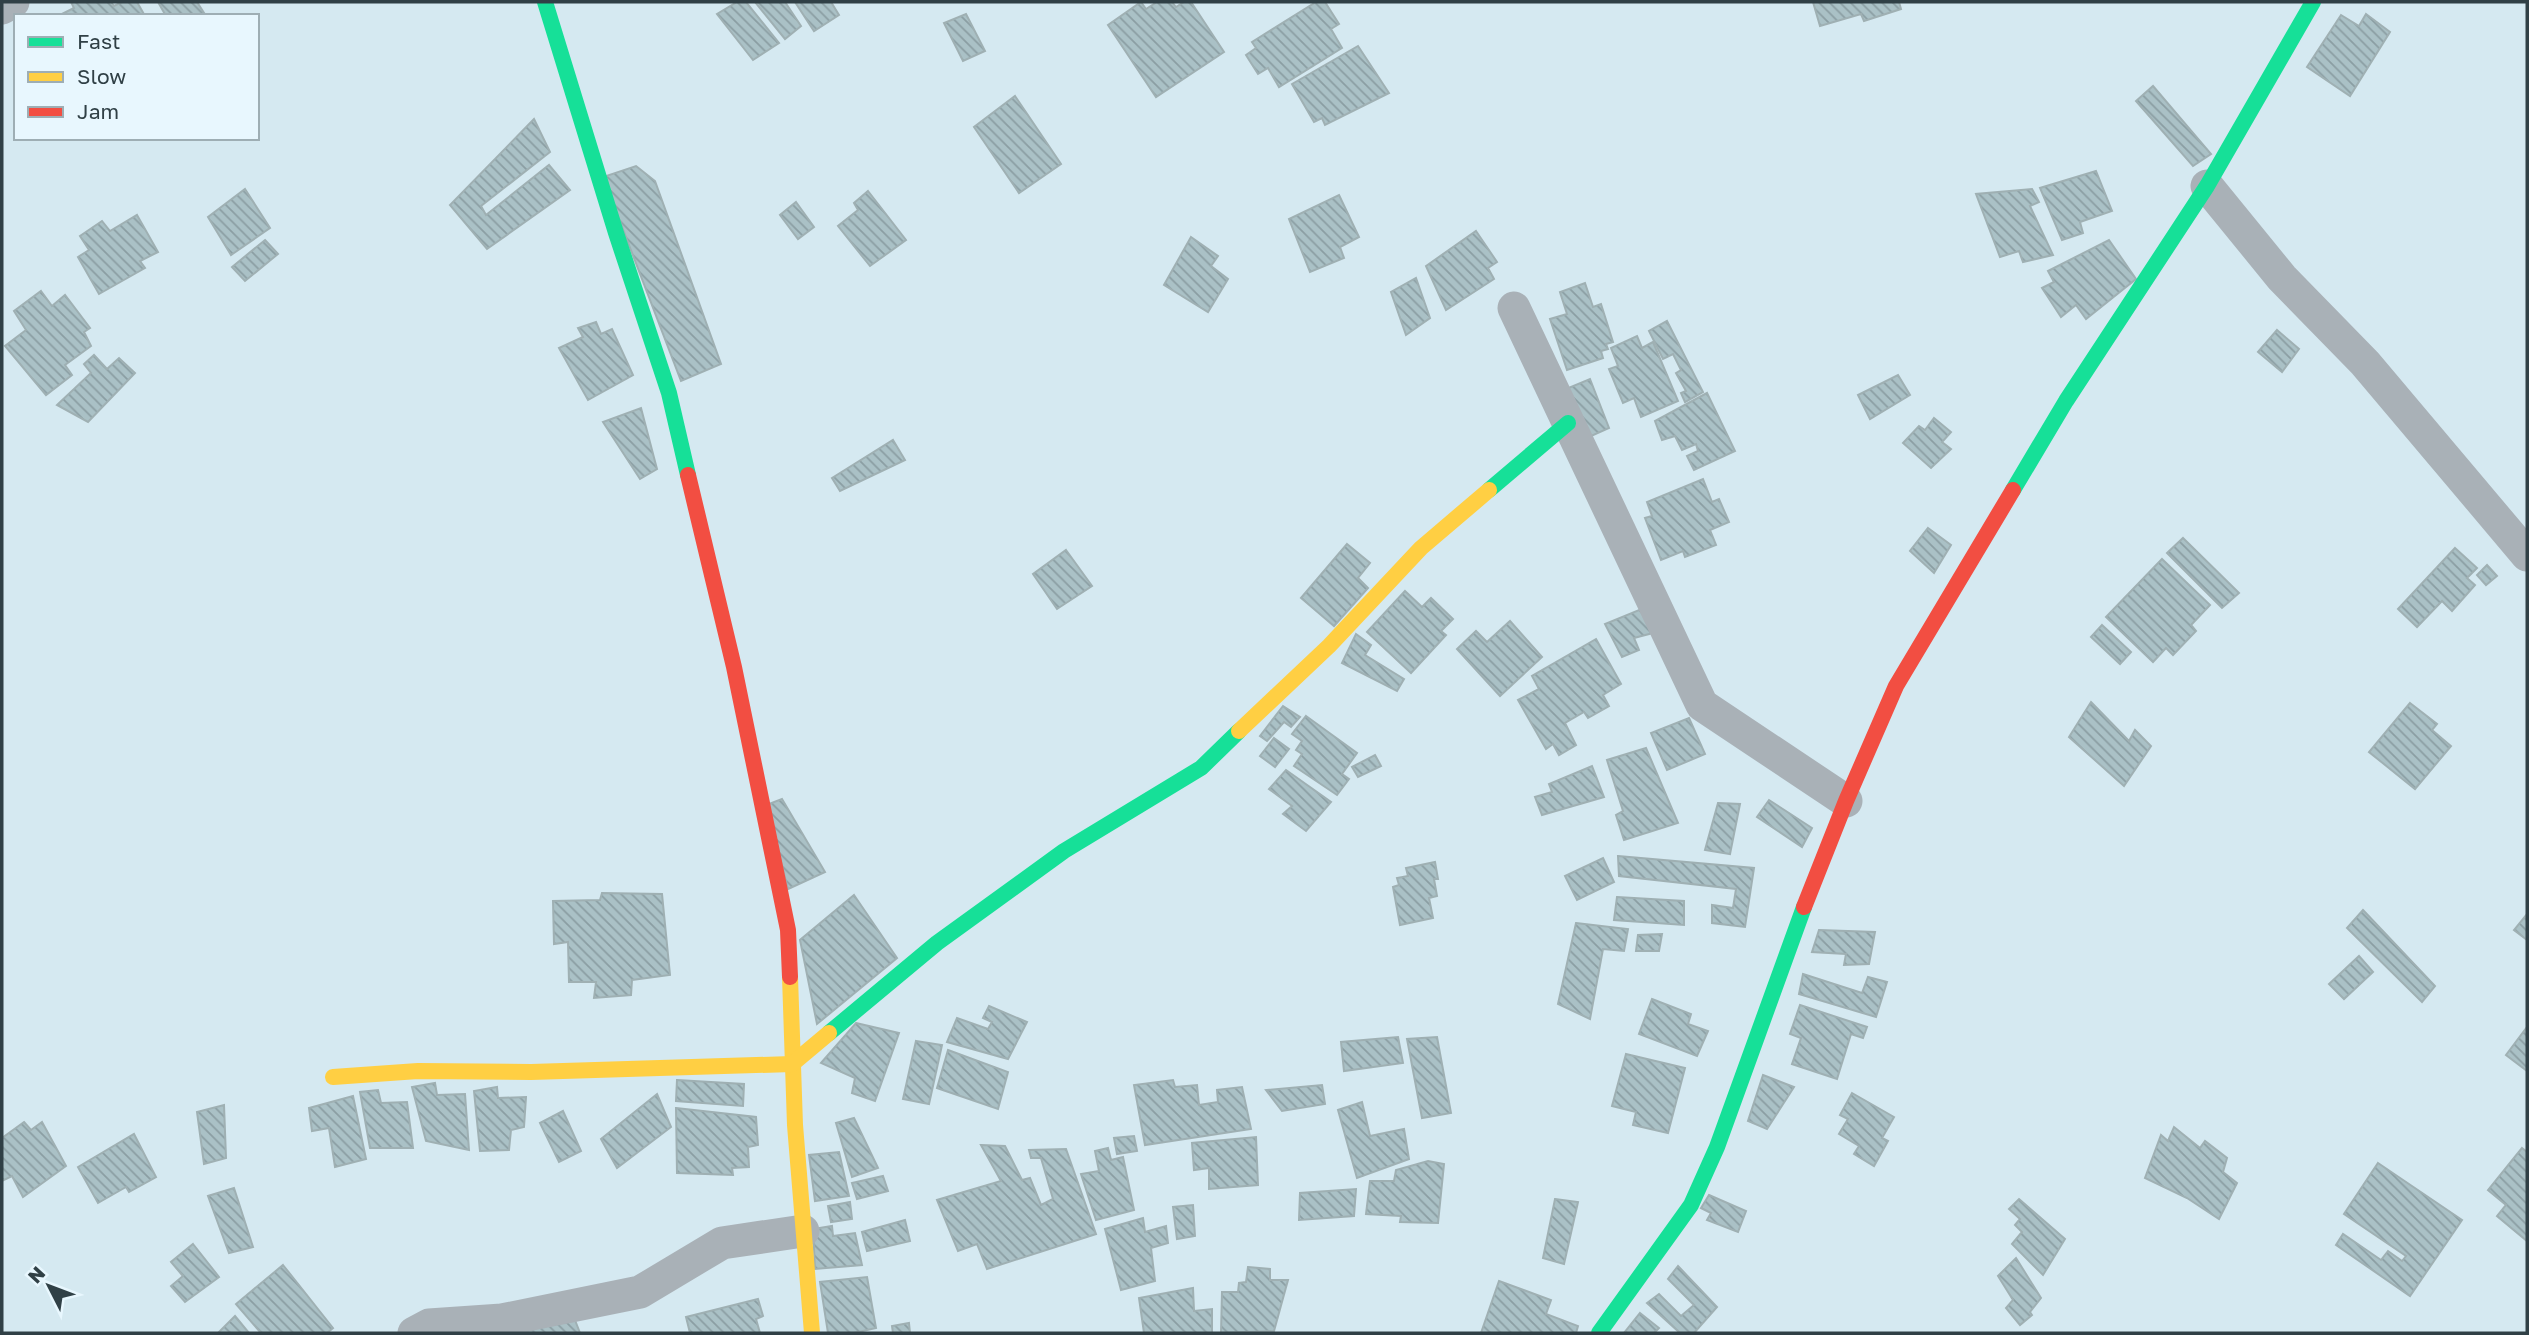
<svg xmlns="http://www.w3.org/2000/svg" width="2529" height="1335" viewBox="0 0 2529 1335" font-family="'Golos Text',sans-serif">
<style>
.building{fill:url(#building-back-hatch);stroke:#9fb0b3;stroke-width:2}
.lines{fill:none;stroke-linecap:round;stroke-linejoin:round}
.street{stroke:#a9b1b7;stroke-width:33}
.fast{stroke:#16e098;stroke-width:16}
.slow{stroke:#ffcf43;stroke-width:16}
.jam{stroke:#f24e42;stroke-width:16}
</style>
<defs>
<pattern id="building-back-hatch" width="6" height="6" patternUnits="userSpaceOnUse" patternTransform="scale(1.75)"><rect width="6" height="6" fill="#aac1c6"/><path d="M-1 5l2 2M0 0l6 6M5-1l2 2" fill="none" stroke="#8b9ea3"/></pattern>
</defs>
<rect width="100%" height="100%" fill="#d5e9f1"/>
<g class="building">
<polygon points="71,2 111,2 114,6 122,2 137,2 145,16 58,16 74,8"/>
<polygon points="158,2 197,2 206,16 166,16"/>
<polygon points="737,2 746,2 779,43 753,60 717,14"/>
<polygon points="755,2 785,2 801,26 785,39"/>
<polygon points="795,2 831,2 839,15 814,31"/>
<polygon points="1141,2 1146,9 1157,2 1172,2 1176,7 1184,2 1191,2 1224,52 1156,97 1108,25"/>
<polygon points="1316,2 1325,2 1339,24 1331,29 1342,48 1279,87 1268,68 1258,74 1246,55 1256,48 1252,42"/>
<polygon points="1813,2 1899,2 1901,9 1864,21 1861,14 1820,26"/>
<polygon points="966,14 985,51 963,61 944,23"/>
<polygon points="2366,14 2390,32 2350,96 2307,67 2341,15 2359,26"/>
<polygon points="1358,46 1389,93 1325,125 1322,118 1314,122 1292,84"/>
<polygon points="2153,86 2211,154 2193,166 2136,101"/>
<polygon points="1015,96 1061,164 1019,193 974,127"/>
<polygon points="534,119 550,152 481,206 486,215 549,165 570,190 487,249 450,205"/>
<polygon points="636,166 655,181 721,364 681,381 603,177"/>
<polygon points="2096,171 2112,211 2080,222 2083,233 2062,240 2040,188"/>
<polygon points="245,189 270,228 231,255 208,217"/>
<polygon points="2032,189 2039,202 2030,206 2053,255 2023,262 2019,251 2000,257 1976,194"/>
<polygon points="868,191 906,240 870,266 838,226 858,210 854,203"/>
<polygon points="1339,195 1359,237 1340,247 1344,258 1310,272 1289,219"/>
<polygon points="796,202 814,227 798,239 780,215"/>
<polygon points="137,215 158,252 140,261 145,268 99,294 78,257 89,250 80,236 102,221 110,231"/>
<polygon points="1476,231 1497,262 1488,268 1494,279 1446,310 1426,266"/>
<polygon points="1191,237 1218,256 1211,266 1228,279 1208,312 1164,285"/>
<polygon points="265,240 278,254 245,281 232,267"/>
<polygon points="2109,240 2136,279 2086,319 2076,305 2061,317 2042,288 2054,282 2048,271"/>
<polygon points="1416,278 1430,318 1406,335 1391,292"/>
<polygon points="1585,283 1593,307 1601,304 1613,342 1606,344 1608,349 1601,351 1603,358 1567,370 1550,319 1567,314 1560,292"/>
<polygon points="41,291 52,306 65,295 90,328 84,332 91,346 65,365 72,375 46,395 5,346 26,330 14,311"/>
<polygon points="1667,321 1703,392 1685,402 1681,393 1686,391 1676,373 1681,370 1673,354 1663,359 1649,331"/>
<polygon points="596,322 601,334 612,329 633,375 588,400 559,348 583,337 578,328"/>
<polygon points="2277,330 2299,349 2282,372 2258,352"/>
<polygon points="1637,336 1642,348 1653,342 1678,401 1641,417 1634,398 1623,403 1609,369 1618,366 1611,348"/>
<polygon points="94,355 107,369 119,358 135,373 88,422 57,405 91,373 84,364"/>
<polygon points="1898,375 1910,395 1870,419 1858,395"/>
<polygon points="1590,379 1609,428 1589,437 1566,389"/>
<polygon points="1707,393 1735,451 1694,470 1687,456 1698,451 1696,444 1682,450 1675,436 1662,440 1655,421"/>
<polygon points="641,408 657,469 640,479 603,422"/>
<polygon points="1934,418 1951,432 1942,442 1951,449 1931,468 1903,443 1919,426 1925,430"/>
<polygon points="893,440 905,460 840,491 832,478"/>
<polygon points="1703,479 1712,502 1719,499 1729,522 1710,530 1716,545 1685,557 1683,551 1661,560 1645,518 1652,516 1647,502"/>
<polygon points="1928,528 1951,545 1934,573 1910,551"/>
<polygon points="2183,538 2239,593 2222,608 2167,553"/>
<polygon points="1347,544 1370,563 1358,578 1368,588 1334,626 1301,598"/>
<polygon points="2455,548 2477,568 2467,578 2475,585 2452,611 2442,601 2417,627 2398,609"/>
<polygon points="1066,550 1092,586 1057,609 1033,574"/>
<polygon points="2162,559 2210,605 2191,625 2196,631 2173,655 2166,648 2153,662 2106,617"/>
<polygon points="2487,565 2497,576 2486,585 2477,575"/>
<polygon points="1405,591 1422,607 1431,598 1453,619 1441,631 1446,635 1411,673 1367,632"/>
<polygon points="1644,608 1653,633 1634,638 1639,650 1622,657 1605,624"/>
<polygon points="1510,621 1542,657 1500,696 1457,649 1476,631 1487,642"/>
<polygon points="2102,625 2131,652 2120,664 2091,637"/>
<polygon points="1356,634 1371,645 1365,655 1404,679 1397,691 1342,663"/>
<polygon points="1596,639 1621,684 1603,695 1609,706 1588,718 1584,712 1565,723 1576,745 1559,755 1553,744 1546,749 1518,700 1539,689 1532,676"/>
<polygon points="2091,702 2129,741 2135,730 2151,746 2124,786 2069,737"/>
<polygon points="2410,703 2437,724 2432,730 2451,746 2415,789 2369,752"/>
<polygon points="1283,706 1300,717 1291,727 1284,722 1267,741 1260,736"/>
<polygon points="1306,716 1357,753 1342,774 1349,779 1337,795 1294,766 1302,754 1296,750 1302,741 1292,734"/>
<polygon points="1689,718 1705,754 1667,770 1651,733"/>
<polygon points="1274,738 1289,749 1275,767 1260,756"/>
<polygon points="1646,748 1678,823 1624,840 1616,815 1623,811 1607,760"/>
<polygon points="1375,755 1381,766 1358,777 1352,767"/>
<polygon points="1592,766 1604,797 1542,815 1535,797 1552,792 1549,784"/>
<polygon points="1286,770 1331,802 1306,831 1283,814 1292,806 1269,789"/>
<polygon points="782,799 825,872 788,889 766,805"/>
<polygon points="1769,800 1812,828 1802,847 1757,817"/>
<polygon points="1718,803 1740,804 1730,854 1705,850"/>
<polygon points="1618,856 1754,868 1745,927 1712,923 1712,905 1733,908 1736,889 1619,876"/>
<polygon points="1603,858 1614,882 1577,900 1565,876"/>
<polygon points="1435,862 1438,879 1434,879 1437,896 1429,898 1433,918 1400,925 1393,887 1399,885 1397,878 1408,876 1406,868"/>
<polygon points="602,893 662,894 670,975 632,980 631,995 594,998 596,982 569,982 568,942 554,944 553,901 600,900"/>
<polygon points="854,895 897,958 817,1024 800,940"/>
<polygon points="1617,897 1684,901 1684,925 1614,920"/>
<polygon points="2363,910 2435,986 2422,1002 2347,928"/>
<polygon points="2527,914 2527,940 2514,930"/>
<polygon points="1576,923 1628,929 1624,951 1603,949 1590,1019 1558,1004"/>
<polygon points="1819,930 1875,932 1869,964 1844,965 1846,954 1812,952"/>
<polygon points="1662,934 1659,951 1636,951 1638,935"/>
<polygon points="2359,956 2373,972 2344,999 2329,984"/>
<polygon points="1803,974 1862,993 1868,977 1887,982 1876,1017 1799,994"/>
<polygon points="1652,999 1691,1014 1688,1024 1708,1031 1697,1056 1639,1034"/>
<polygon points="1800,1005 1867,1027 1863,1038 1851,1034 1837,1079 1792,1064 1801,1038 1790,1034"/>
<polygon points="989,1006 1027,1022 1008,1059 947,1042 957,1018 988,1029 992,1022 983,1018"/>
<polygon points="856,1023 899,1033 875,1101 852,1093 855,1078 821,1063"/>
<polygon points="2527,1027 2527,1071 2506,1055"/>
<polygon points="1398,1037 1403,1063 1344,1071 1341,1042"/>
<polygon points="1437,1037 1451,1113 1422,1118 1407,1039"/>
<polygon points="916,1041 942,1045 929,1104 903,1099"/>
<polygon points="948,1050 1008,1072 998,1109 937,1088"/>
<polygon points="1626,1054 1685,1068 1668,1133 1633,1125 1636,1112 1612,1106"/>
<polygon points="1763,1075 1794,1087 1767,1129 1748,1121"/>
<polygon points="677,1080 744,1084 743,1106 676,1101"/>
<polygon points="1173,1080 1175,1087 1197,1085 1199,1105 1218,1102 1217,1090 1242,1087 1251,1129 1145,1145 1134,1085"/>
<polygon points="435,1083 437,1095 465,1094 469,1150 426,1141 412,1087"/>
<polygon points="1322,1085 1325,1104 1282,1111 1266,1090"/>
<polygon points="497,1087 498,1098 526,1097 524,1127 511,1130 509,1150 480,1151 474,1091"/>
<polygon points="378,1090 381,1103 407,1102 413,1148 370,1148 360,1092"/>
<polygon points="1852,1093 1894,1117 1882,1138 1888,1141 1874,1166 1854,1154 1859,1146 1839,1134 1848,1119 1840,1115"/>
<polygon points="657,1094 671,1127 617,1168 601,1139"/>
<polygon points="353,1096 366,1159 335,1167 329,1128 312,1131 309,1108"/>
<polygon points="1362,1102 1370,1136 1404,1129 1409,1159 1357,1178 1338,1110"/>
<polygon points="224,1105 226,1158 204,1164 197,1112"/>
<polygon points="676,1108 756,1117 758,1145 748,1147 749,1167 732,1168 733,1175 677,1173"/>
<polygon points="563,1111 581,1151 559,1162 540,1123"/>
<polygon points="854,1118 878,1168 852,1177 836,1123"/>
<polygon points="24,1122 31,1130 42,1122 66,1166 23,1197 12,1176 2,1181 2,1138"/>
<polygon points="2174,1127 2200,1148 2205,1141 2227,1158 2223,1172 2237,1183 2219,1219 2187,1198 2145,1178 2161,1135 2168,1141"/>
<polygon points="134,1134 156,1177 129,1192 126,1187 98,1203 78,1167"/>
<polygon points="1134,1136 1137,1151 1117,1154 1114,1138"/>
<polygon points="1256,1137 1258,1185 1209,1189 1209,1168 1194,1170 1192,1143"/>
<polygon points="981,1145 1005,1146 1022,1180 1030,1178 1041,1205 1053,1199 1041,1158 1031,1158 1029,1150 1066,1149 1096,1234 987,1269 977,1244 958,1251 937,1200 1001,1181"/>
<polygon points="1108,1148 1111,1160 1123,1157 1134,1210 1096,1220 1081,1174 1099,1171 1095,1151"/>
<polygon points="2522,1148 2527,1152 2527,1241 2497,1216 2506,1205 2488,1190"/>
<polygon points="839,1152 849,1196 815,1201 809,1155"/>
<polygon points="1428,1161 1444,1164 1438,1223 1400,1222 1401,1216 1366,1214 1370,1181 1394,1181 1396,1170"/>
<polygon points="2378,1163 2462,1220 2410,1296 2336,1245 2343,1234 2381,1260 2388,1251 2402,1261 2406,1256 2344,1214"/>
<polygon points="883,1176 888,1191 857,1199 852,1183"/>
<polygon points="234,1188 253,1247 229,1253 208,1196"/>
<polygon points="1356,1189 1354,1216 1299,1220 1300,1193"/>
<polygon points="1709,1195 1746,1211 1738,1232 1707,1220 1711,1213 1701,1208"/>
<polygon points="1555,1199 1578,1202 1564,1264 1543,1258"/>
<polygon points="2019,1199 2065,1239 2043,1275 2012,1244 2022,1232 2015,1225 2020,1219 2009,1209"/>
<polygon points="850,1202 852,1219 831,1222 828,1206"/>
<polygon points="1193,1205 1195,1236 1177,1239 1173,1207"/>
<polygon points="1143,1218 1145,1232 1166,1226 1168,1243 1151,1248 1155,1281 1121,1290 1105,1229"/>
<polygon points="905,1220 910,1241 867,1251 862,1232"/>
<polygon points="832,1226 833,1236 855,1233 862,1265 815,1269 813,1229"/>
<polygon points="193,1244 219,1277 185,1302 171,1286 183,1276 171,1262"/>
<polygon points="2016,1258 2041,1298 2030,1312 2032,1315 2020,1325 2006,1308 2013,1300 1998,1276"/>
<polygon points="283,1265 333,1328 327,1333 261,1333 236,1304"/>
<polygon points="1678,1266 1717,1307 1694,1333 1680,1333 1647,1303 1659,1294 1681,1316 1694,1305 1668,1279"/>
<polygon points="1248,1267 1270,1269 1270,1280 1288,1280 1274,1331 1221,1333 1222,1292 1238,1292 1239,1283 1246,1282"/>
<polygon points="867,1277 876,1328 854,1333 828,1333 820,1282"/>
<polygon points="1499,1281 1551,1300 1546,1314 1578,1326 1576,1333 1481,1333"/>
<polygon points="1193,1288 1194,1311 1212,1309 1212,1333 1144,1333 1139,1298"/>
<polygon points="758,1299 763,1316 756,1319 760,1333 690,1333 686,1317"/>
<polygon points="1640,1313 1659,1328 1654,1333 1624,1333"/>
<polygon points="573,1315 580,1333 525,1333 525,1332"/>
<polygon points="235,1316 249,1333 218,1333"/>
<polygon points="909,1323 910,1333 893,1333 892,1326"/>
</g>
<g class="lines">
<g class="street">
<polyline points="2,8 13,2"/>
<polyline points="2207,186 2282,278 2365,363 2527,555"/>
<polyline points="1514,308 1702,705 1846,801"/>
<polyline points="414,1333 429,1325 502,1320 640,1292 722,1243 803,1231"/>
</g>
<g class="fast">
<polyline points="545,2 616,233 669,393 688,475"/>
<polyline points="1489,490 1568,423"/>
<polyline points="2013,490 2066,401 2207,186 2313,2"/>
<polyline points="829,1033 937,943 1064,851 1201,768 1239,731"/>
<polyline points="1599,1333 1691,1205 1717,1147 1804,907"/>
</g>
<g class="slow">
<polyline points="1239,731 1329,646 1421,548 1489,490"/>
<polyline points="790,977 795,1125 812,1333"/>
<polyline points="333,1077 418,1071 531,1072 792,1064 829,1033"/>
</g>
<g class="jam">
<polyline points="688,475 734,667 788,930 790,977"/>
<polyline points="1804,907 1846,801 1896,686 2013,490"/>
</g>
</g>
<rect width="2529" height="1335" fill="none" stroke="#304046" stroke-width="7"/>
<rect x="14" y="14" width="245" height="126" fill="#e8f7fe" stroke="#9eaeb4" stroke-width="2"/>
<rect x="28" y="37" width="35" height="10" fill="#16e098" stroke="#9eaeb4" stroke-width="2"/>
<text x="77" y="49" font-size="21" fill="#304046">Fast</text>
<rect x="28" y="72" width="35" height="10" fill="#ffcf43" stroke="#9eaeb4" stroke-width="2"/>
<text x="77" y="84" font-size="21" fill="#304046">Slow</text>
<rect x="28" y="107" width="35" height="10" fill="#f24e42" stroke="#9eaeb4" stroke-width="2"/>
<text x="77" y="119" font-size="21" fill="#304046">Jam</text>
<g transform="translate(49 1286) rotate(312)" stroke="#e8f7fe" stroke-width="5" paint-order="stroke">
<path d="M0-5L12 26L0 18L-12 26Z" fill="#304046"/>
<text y="-10" font-size="19" font-weight="bold" text-anchor="middle" fill="#304046">N</text>
</g>
</svg>
